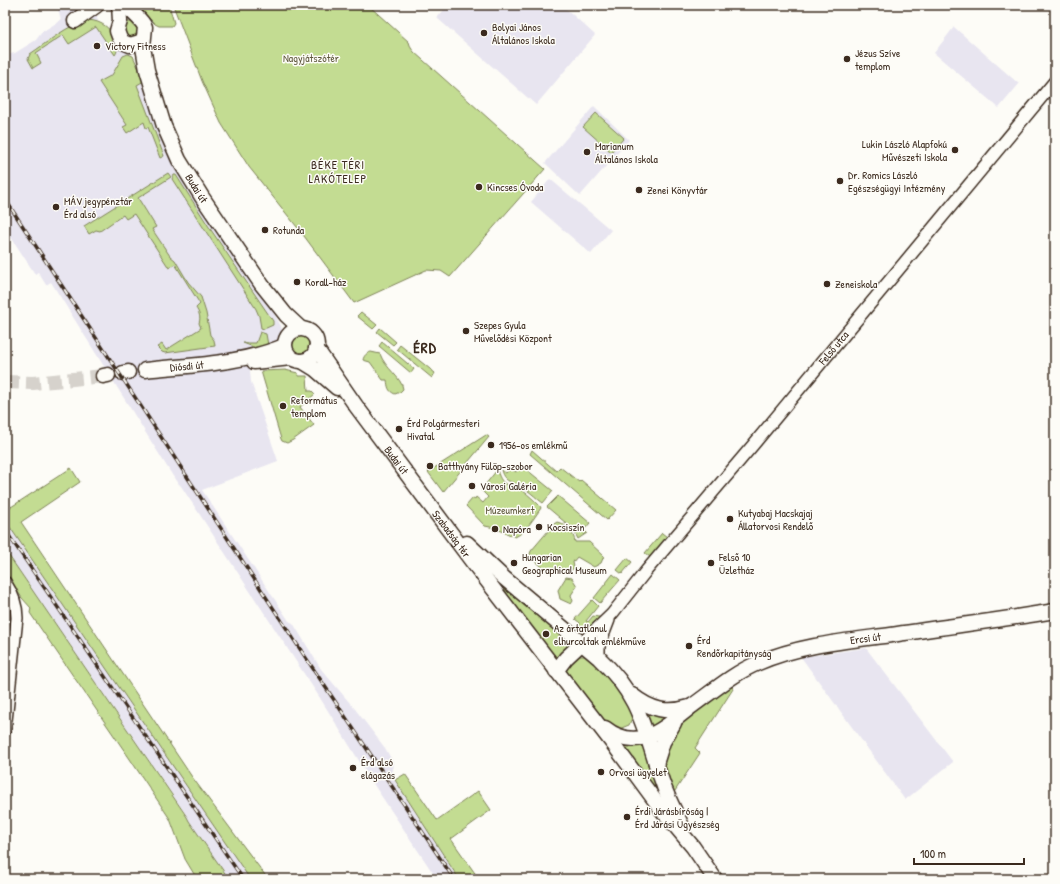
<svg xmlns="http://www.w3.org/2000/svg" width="1060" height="884" viewBox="0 0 1060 884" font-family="'Patrick Hand',sans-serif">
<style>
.built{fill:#e8e5f0}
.green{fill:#c3dc92;stroke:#7f8358}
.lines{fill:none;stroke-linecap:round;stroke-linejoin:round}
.major-tunnel{stroke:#d6d2cc;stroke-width:14;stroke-dasharray:14 7;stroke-linecap:butt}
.minor-casing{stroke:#3b2a1e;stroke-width:14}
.major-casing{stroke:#3b2a1e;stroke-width:17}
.minor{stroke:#fdfcf7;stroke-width:11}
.major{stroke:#fdfcf7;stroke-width:14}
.rail-casing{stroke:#3b2a1e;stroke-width:3.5}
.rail{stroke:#fdfcf7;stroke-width:2;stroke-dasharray:6;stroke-linecap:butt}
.poi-dot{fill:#3b2a1e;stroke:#fdfcf7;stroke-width:1.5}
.labels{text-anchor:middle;stroke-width:3;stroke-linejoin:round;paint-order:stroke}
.poi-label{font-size:11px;fill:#3b2a1e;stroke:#fdfcf7;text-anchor:start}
.park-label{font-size:11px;fill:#5d563b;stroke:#fdfcf7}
.street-label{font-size:11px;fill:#3b2a1e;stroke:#fdfcf7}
.neighbourhood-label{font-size:12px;letter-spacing:1px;fill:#3b2a1e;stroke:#fdfcf7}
.district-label{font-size:15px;font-weight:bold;letter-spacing:1px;fill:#3b2a1e;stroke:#fdfcf7}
</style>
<rect width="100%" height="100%" fill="#fdfcf7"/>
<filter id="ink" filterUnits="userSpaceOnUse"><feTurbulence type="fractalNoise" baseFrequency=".025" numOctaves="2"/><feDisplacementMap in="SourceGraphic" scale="8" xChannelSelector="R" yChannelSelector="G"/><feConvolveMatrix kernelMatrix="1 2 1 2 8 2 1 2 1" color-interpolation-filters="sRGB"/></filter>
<g filter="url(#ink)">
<g class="built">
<polygon points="57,5 94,5 98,22 109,28 120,44 133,56 144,81 142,83 170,156 185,186 219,237 274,314 281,326 282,332 280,341 252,359 250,371 251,382 278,461 202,490 289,621 293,623 321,669 355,709 385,748 393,762 392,775 459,879 437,879 376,788 320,698 181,486 176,481 51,282 46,285 38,272 35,274 5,228 5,55 15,53 36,40 42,32 61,20"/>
<polygon points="448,5 562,5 595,35 536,105 437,18"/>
<polygon points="954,27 1019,84 999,108 934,53"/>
<polygon points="594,106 629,140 580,196 545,163"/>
<polygon points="550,179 611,230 591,254 531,202"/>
<polygon points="5,520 103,663 250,879 229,879 189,821 187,816 5,550"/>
<polygon points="866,648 953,762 905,800 801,657"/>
</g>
<g class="green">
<polygon points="132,5 169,5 174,23 172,26 159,26 155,24 145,14"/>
<polygon points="173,5 368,5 409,42 411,48 414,52 545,169 450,277 441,271 426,270 354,303 301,232 249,167 221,123 202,81"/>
<path d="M 88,20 C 102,21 113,29 116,43 C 117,48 118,51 115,55 L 96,27 L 69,44 L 63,35 L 36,53 L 41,63 L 33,68 L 28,59 L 30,54 C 48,42 67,25 88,20 Z"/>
<polygon points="127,22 134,22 137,23 140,35 128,39 122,29"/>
<polygon points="128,54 133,56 144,81 137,85 164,156 160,158 148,127 146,128 144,122 127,133 123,127 127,125 99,82 112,75 123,56"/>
<polygon points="596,113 624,138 611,152 583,127"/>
<path d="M 168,173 L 171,177 L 138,198 L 156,227 L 152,229 L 170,256 L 175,260 L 188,282 L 201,297 L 206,313 L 210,335 L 214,340 L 215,346 L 165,353 L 162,352 L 157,347 L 162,344 L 166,350 L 201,328 L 199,323 C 201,317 199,313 196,308 L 200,304 L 175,264 L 169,268 L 134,214 L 126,219 L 123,215 L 100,231 L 96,230 L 89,234 L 84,226 Z"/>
<polygon points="174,175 176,175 211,230 273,321 273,325 264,329 261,328 259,316 256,309 172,179"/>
<polygon points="361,312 377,325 373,329 357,316"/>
<polygon points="380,328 396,342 393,345 377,332"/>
<polygon points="260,332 266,334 268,345 256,348 243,343 256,343"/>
<circle cx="300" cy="345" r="10"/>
<polygon points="382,342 414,369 411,373 379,346"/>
<polygon points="400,345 435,373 432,378 397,349"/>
<path d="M 371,352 L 380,354 C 385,368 402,378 403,389 L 400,392 L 395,394 C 388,391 388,387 387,380 L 383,380 L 370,362 L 363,360 C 364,355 367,353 371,352 Z"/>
<polygon points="285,370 298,373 299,376 307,376 308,391 312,391 315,394 300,407 314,425 293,440 287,443 282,441 281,439 261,371"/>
<polygon points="486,435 489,437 443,492 428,472"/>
<polygon points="532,450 556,471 560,467 579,482 581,480 616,510 607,520 530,454"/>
<path d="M 521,465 L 553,491 L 543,503 C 537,499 532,493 525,489 C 516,482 504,484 501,470 L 506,473 L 510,468 L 516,472 Z"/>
<polygon points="71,468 80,482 21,522 192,777 268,879 250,879 5,520 5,498 11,507"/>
<path d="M 497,470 C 503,490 509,482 523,491 C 529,495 535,501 540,506 L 541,508 C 534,518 525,533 515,537 L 495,528 L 485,526 L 466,506 L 473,498 L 475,499 L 476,497 L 483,503 L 488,497 L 481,490 Z"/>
<polygon points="558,496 590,523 584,530 587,533 578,539 573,529 547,507"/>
<path d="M 557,522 C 566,524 574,533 575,542 L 589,542 L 604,556 L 601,563 L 594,567 L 577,557 L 573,562 L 574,568 L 567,573 L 555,568 L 551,572 L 548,572 L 532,558 L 530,554 L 531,551 L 554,524 Z"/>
<polygon points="662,533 667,537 650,557 645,553"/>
<polygon points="5,550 187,817 189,821 229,879 197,879 185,859 170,819 130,759 30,613 31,608 22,598 16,589 5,576"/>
<polygon points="471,552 575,643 555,664"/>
<polygon points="627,558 632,562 622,574 617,570"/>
<polygon points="613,574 620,580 600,603 594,598"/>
<polygon points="566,577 572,578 577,586 571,595 573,601 571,604 560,599 558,590"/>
<path d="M 592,600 L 598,606 L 586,621 L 588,622 L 593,616 L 604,618 C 595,624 586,634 574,632 L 580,623 L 575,619 Z"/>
<path d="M 577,656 L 588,656 L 618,684 L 633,716 L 629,725 L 619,729 C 597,722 579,691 566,673 L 568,662 Z"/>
<polygon points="731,683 733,689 695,748 700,753 671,797 660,758 670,730"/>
<polygon points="645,711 670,716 651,730"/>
<polygon points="614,740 645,741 670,811"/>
<polygon points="405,774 437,820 478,791 491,810 451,839 479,879 459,879 395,780"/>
</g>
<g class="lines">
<polyline class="major-tunnel" points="5,382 33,383 103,376"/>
<g class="minor-casing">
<g id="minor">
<path d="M 5,582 C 13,594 17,604 17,618 L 5,730"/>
<path id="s1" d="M 582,643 L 612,614 L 646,571 L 753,445 L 1055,81"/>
<polyline points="599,658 599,646 609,620"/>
</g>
</g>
<g class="major-casing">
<g id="major">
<polyline points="119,5 120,21 117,31 120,39 123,42 130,45 140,42 143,39"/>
<path id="s2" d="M 127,5 C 132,14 141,18 145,27 L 143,47 L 147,70 L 164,126 L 179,160 L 202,197 L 262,285 L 286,315 L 300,328"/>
<polyline points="75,21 97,5"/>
<circle cx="301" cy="345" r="16"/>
<path id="s3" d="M 316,348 L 356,406 L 471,560 L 614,745 L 662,810 L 693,847 L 715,879"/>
<polyline points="302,361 315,369 337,388"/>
<polyline points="254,362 291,358"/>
<path id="s4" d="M 145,370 C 191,365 241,364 284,346"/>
<polyline points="123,373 128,372"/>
<polyline points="103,376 108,375"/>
<path d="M 467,543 L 504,578 L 599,658 C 641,697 644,731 662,781 C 667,797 675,811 682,826"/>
<polyline points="556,671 566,658 582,643"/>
<path d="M 632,695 C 651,710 667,714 690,707"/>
<path id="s5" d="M 605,728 C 639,755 666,726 692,706 C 713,691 734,673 758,663 C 799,645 846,641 891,635 C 945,627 1000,620 1055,611"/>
<polyline points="656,764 663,742 674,723"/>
</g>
</g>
<use href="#minor" class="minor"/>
<use href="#major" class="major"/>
<g class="rail-casing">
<g id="rail">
<polyline points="5,199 304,655 454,879"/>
<polyline points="5,530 243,879"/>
</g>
</g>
<use href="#rail" class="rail"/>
</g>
</g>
<g class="poi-dot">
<circle cx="484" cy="33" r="4"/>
<circle cx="97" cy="46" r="4"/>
<circle cx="847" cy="59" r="4"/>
<circle cx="955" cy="150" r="4"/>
<circle cx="587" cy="152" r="4"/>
<circle cx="840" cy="181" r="4"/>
<circle cx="479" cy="187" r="4"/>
<circle cx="639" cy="190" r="4"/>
<circle cx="56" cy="207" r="4"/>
<circle cx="265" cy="230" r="4"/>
<circle cx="297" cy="282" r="4"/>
<circle cx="827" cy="284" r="4"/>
<circle cx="466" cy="331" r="4"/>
<circle cx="283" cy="406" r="4"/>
<circle cx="399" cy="429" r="4"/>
<circle cx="491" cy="445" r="4"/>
<circle cx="430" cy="466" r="4"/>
<circle cx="472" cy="486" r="4"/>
<circle cx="730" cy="519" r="4"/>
<circle cx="539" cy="527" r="4"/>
<circle cx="495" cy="529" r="4"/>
<circle cx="514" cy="563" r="4"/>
<circle cx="711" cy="563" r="4"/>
<circle cx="546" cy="634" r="4"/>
<circle cx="689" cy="646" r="4"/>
<circle cx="353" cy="768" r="4"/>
<circle cx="601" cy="772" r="4"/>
<circle cx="627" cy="817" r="4"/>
</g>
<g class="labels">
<g class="poi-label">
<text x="492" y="31">Bolyai János<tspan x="492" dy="13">Általános Iskola</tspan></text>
<text x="105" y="50">Victory Fitness</text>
<text x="855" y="57">Jézus Szíve<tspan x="855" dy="13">templom</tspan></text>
<text x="947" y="148" text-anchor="end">Lukin László Alapfokú<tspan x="947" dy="13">Művészeti Iskola</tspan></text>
<text x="595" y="150">Marianum<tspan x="595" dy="13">Általános Iskola</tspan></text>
<text x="848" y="179">Dr. Romics László<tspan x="848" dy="13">Egészségügyi Intézmény</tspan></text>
<text x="487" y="191">Kincses Óvoda</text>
<text x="647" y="194">Zenei Könyvtár</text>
<text x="64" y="205">MÁV jegypénztár<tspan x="64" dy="13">Érd alsó</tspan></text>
<text x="273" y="234">Rotunda</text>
<text x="305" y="286">Korall-ház</text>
<text x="835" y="288">Zeneiskola</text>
<text x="474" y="329">Szepes Gyula<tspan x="474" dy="13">Művelődési Központ</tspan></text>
<text x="291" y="404">Református<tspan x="291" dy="13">templom</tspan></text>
<text x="407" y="427">Érd Polgármesteri<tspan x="407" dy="13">Hivatal</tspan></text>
<text x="499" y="449">1956-os emlékmű</text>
<text x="438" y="470">Batthyány Fülöp-szobor</text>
<text x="480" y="490">Városi Galéria</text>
<text x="738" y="517">Kutyabaj Macskajaj<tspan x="738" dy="13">Állatorvosi Rendelő</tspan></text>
<text x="547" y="531">Kocsiszín</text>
<text x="503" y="533">Napóra</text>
<text x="522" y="561">Hungarian<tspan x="522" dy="13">Geographical Museum</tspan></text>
<text x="719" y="561">Felső 10<tspan x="719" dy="13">Üzletház</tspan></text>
<text x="554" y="632">Az ártatlanul<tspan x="554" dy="13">elhurcoltak emlékműve</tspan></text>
<text x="697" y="644">Érd<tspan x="697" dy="13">Rendőrkapitányság</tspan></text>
<text x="361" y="766">Érd alsó<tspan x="361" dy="13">elágazás</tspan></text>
<text x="609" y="776">Orvosi ügyelet</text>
<text x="635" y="815">Érdi Járásbíróság |<tspan x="635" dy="13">Érd Járási Ügyészség</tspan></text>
</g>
<g class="park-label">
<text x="311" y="62">Nagyjátszótér</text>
<text x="510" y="514">Múzeumkert</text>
</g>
<g class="street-label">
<text dy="4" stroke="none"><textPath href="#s2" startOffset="201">Budai út</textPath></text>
<text dy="4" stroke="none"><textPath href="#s1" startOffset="388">Felső utca</textPath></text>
<text dy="4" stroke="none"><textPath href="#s4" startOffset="42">Diósdi út</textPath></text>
<text dy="4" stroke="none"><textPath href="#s3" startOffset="138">Budai út</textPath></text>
<text dy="4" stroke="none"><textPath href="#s3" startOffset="230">Szabadság tér</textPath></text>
<text dy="4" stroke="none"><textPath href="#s5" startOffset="289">Ercsi út</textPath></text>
</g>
<g class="neighbourhood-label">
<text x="338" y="169">BÉKE TÉRI<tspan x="338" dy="14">LAKÓTELEP</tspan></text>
</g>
<g class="district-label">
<text x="425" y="353">ÉRD</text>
</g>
</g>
<rect width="1060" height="884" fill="none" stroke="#fdfcf7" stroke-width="20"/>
<rect x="10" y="10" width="1040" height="864" fill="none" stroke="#3b2a1e" stroke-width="1.5" filter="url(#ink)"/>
<path d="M914 858v6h110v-6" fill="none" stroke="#3b2a1e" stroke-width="2"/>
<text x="920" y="858" font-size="12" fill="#3b2a1e" stroke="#fdfcf7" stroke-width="3" paint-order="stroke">100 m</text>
</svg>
